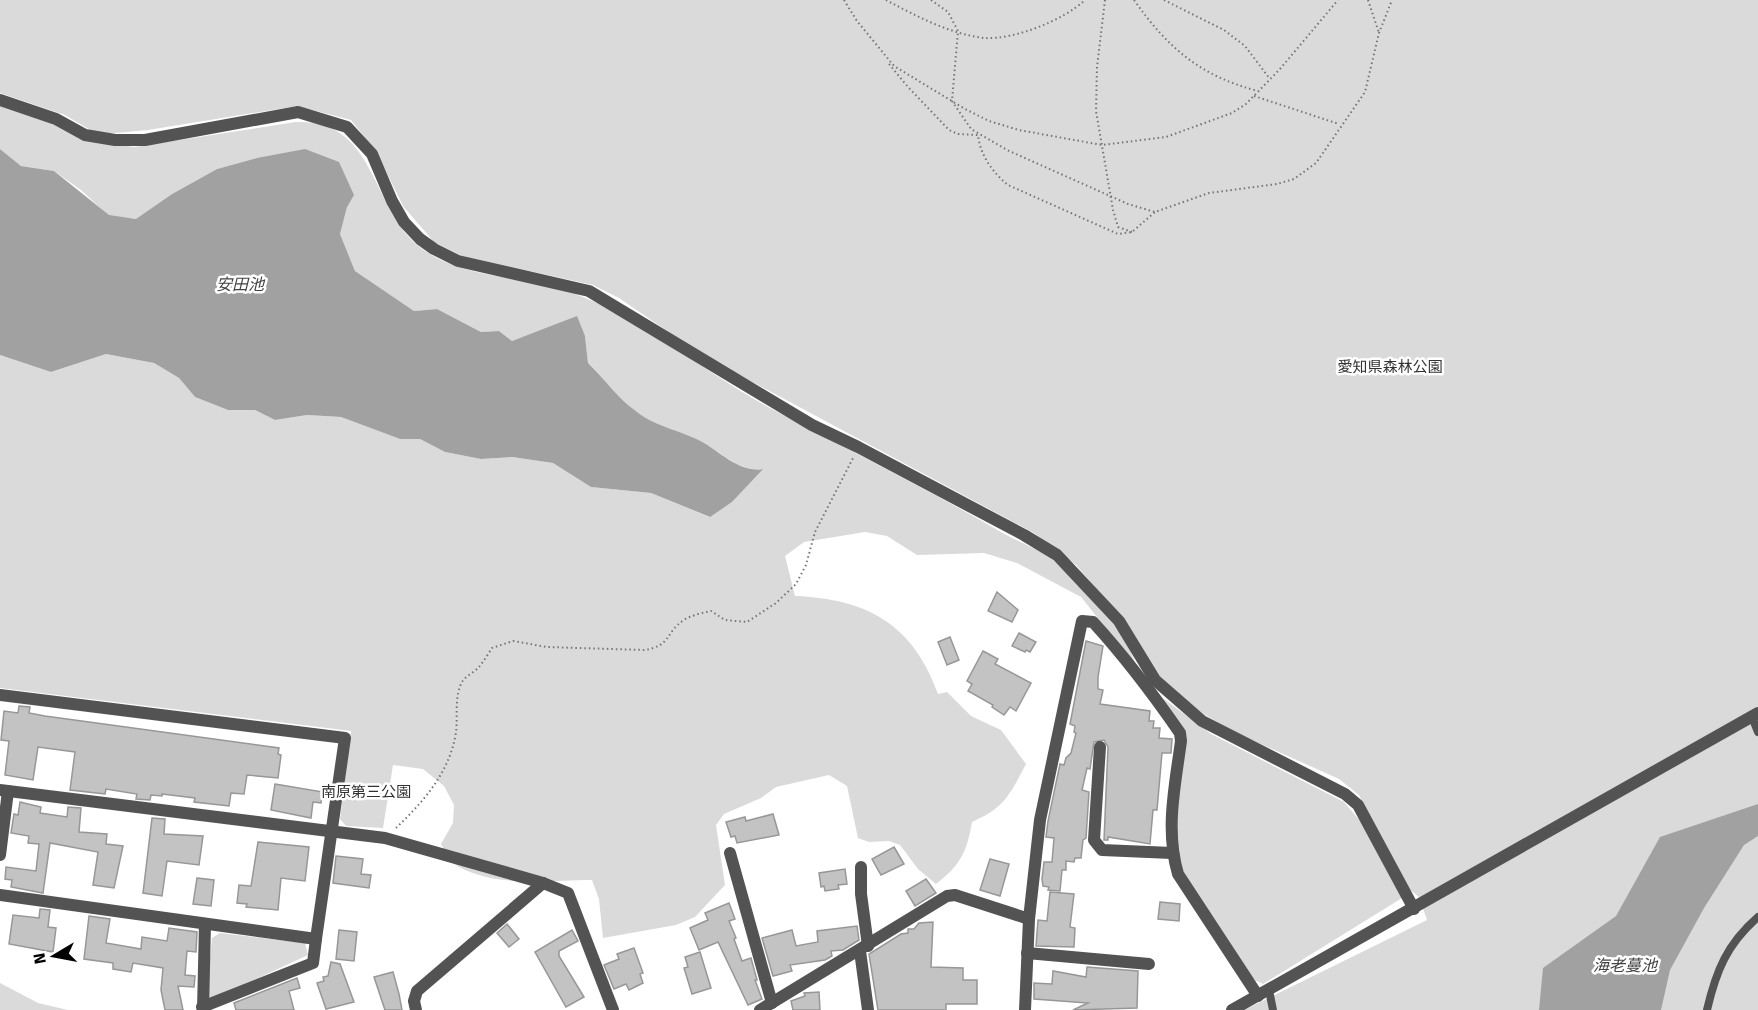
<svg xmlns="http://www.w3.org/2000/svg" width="1758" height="1010" viewBox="0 0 1758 1010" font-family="'Fira Sans','Noto Sans JP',sans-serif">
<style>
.green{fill:#dadada}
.water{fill:#a1a1a1}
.building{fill:#c3c3c3;stroke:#979797;stroke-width:1.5}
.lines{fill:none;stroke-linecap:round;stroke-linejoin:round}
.path{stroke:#757575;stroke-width:2;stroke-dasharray:1.5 3;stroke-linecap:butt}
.service{stroke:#535353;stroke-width:8}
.minor{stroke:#535353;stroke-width:12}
.tertiary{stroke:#535353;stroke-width:12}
.labels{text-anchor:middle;stroke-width:5;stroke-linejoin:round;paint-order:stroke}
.park-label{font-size:15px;fill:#313131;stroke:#fff}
.water-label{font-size:16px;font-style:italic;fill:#424242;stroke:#fff}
</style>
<rect width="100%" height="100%" fill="#fff"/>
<g class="green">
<polygon points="0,0 1758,0 1758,1010 1244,1010 1427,920 1419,897 1409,889 1391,860 1359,795 1339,779 1234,732 1202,713 1157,677 1124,621 1076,565 1034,533 704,356 619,298 593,285 462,256 434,242 403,206 377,153 351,120 297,106 148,130 104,134 92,131 65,115 0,93"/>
<path d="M 0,106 L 58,126 L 84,140 L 134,147 L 296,122 C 370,120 370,192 408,236 C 420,250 438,260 456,266 C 493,279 535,279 573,293 C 645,320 703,372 770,408 C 846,449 924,487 999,531 C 1018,542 1042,550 1058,564 C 1082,582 1130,637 1136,666 L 1081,597 L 1017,563 L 984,553 L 917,555 L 887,536 L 865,532 L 804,542 L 785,556 L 795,596 C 867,599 913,624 938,694 L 947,692 L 971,716 L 1001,730 L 1026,764 C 1010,794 1005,808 972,822 C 967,851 961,865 936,884 L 918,869 L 900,845 L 889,841 L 869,842 L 858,838 L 847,786 L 829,775 L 776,787 L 761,798 L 724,814 L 716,825 L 725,885 L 695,917 L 676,925 L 603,938 L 599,899 L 592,880 C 549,880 491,889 453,863 C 448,859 444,849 441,844 L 453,823 L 454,805 L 444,786 L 423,769 L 393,765 L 383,828 L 346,826 L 340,819 L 351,731 L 0,688 L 0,355 L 51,372 L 106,354 L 154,363 L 179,378 L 195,397 L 228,410 L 255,410 L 275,420 L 307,415 L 341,417 L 400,439 L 420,439 L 445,452 L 481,459 L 512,457 L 553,463 L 591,487 L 651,493 L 709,517 L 732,502 L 761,469 C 740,472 721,452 703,443 C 682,432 656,427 636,412 C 616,396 606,380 588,363 L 585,336 L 545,329 L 512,341 L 499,331 L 481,332 L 437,309 L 414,311 L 355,271 L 340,234 L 347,206 L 257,158 L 217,169 L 172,194 L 137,219 L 109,216 L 81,190 L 54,171 L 21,166 L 0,149 Z"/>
<polygon points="1161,699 1164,699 1211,734 1344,802 1361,822 1402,898 1263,984 1252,979 1189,888 1174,845 1185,739"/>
<polygon points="220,933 305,943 308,955 209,1001 206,998 212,938"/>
<polygon points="0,983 38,1003 68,1010 0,1010"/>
</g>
<g class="water">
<path d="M 0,149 L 21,166 L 54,171 L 109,215 L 136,219 L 172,194 L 217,169 L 257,158 L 305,149 L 339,162 L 354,195 L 347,207 L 340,234 L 355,271 L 414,311 L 437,309 L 481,332 L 499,331 L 512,341 L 577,316 L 585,336 L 588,363 C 605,379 617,398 637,412 C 656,427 683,431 704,443 C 721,453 741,473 763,469 L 732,502 L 710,517 L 651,493 L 591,487 L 553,463 L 512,457 L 481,459 L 445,452 L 420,439 L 400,439 L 341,417 L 307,415 L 275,420 L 255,410 L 228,410 L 195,397 L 179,378 L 154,363 L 106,354 L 51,372 L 0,355 Z"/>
<polygon points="1758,804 1758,836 1744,845 1704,908 1670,970 1661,1010 1539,1010 1543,968 1616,916 1660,837"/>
</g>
<g class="building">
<polygon points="997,592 1018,610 1012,622 988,611"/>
<polygon points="1019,633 1036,642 1030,652 1026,650 1025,652 1012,646"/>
<polygon points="950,637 959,660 947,665 938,642"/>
<polygon points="1086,641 1103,646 1098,677 1098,689 1103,690 1100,704 1150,711 1149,721 1154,721 1153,728 1160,728 1159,738 1172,739 1171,753 1162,753 1157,810 1153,810 1150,844 1108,837 1108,840 1104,840 1108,747 1104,740 1094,742 1090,769 1087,768 1082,790 1089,792 1086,838 1083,840 1081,858 1075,858 1074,862 1066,861 1066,870 1062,870 1060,891 1048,890 1049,887 1043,886 1042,879 1044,862 1052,862 1054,838 1046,837 1048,821 1060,764 1064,765 1066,758 1071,753 1076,733 1074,732 1075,726 1070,724"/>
<polygon points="983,651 998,659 995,664 1031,683 1016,711 1010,707 1004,715 992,707 993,705 968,691 972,684 967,681"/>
<polygon points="19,706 30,707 29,713 45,716 279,748 278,754 281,755 278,778 247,775 244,794 231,793 229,806 194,802 195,798 162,794 162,796 151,795 150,800 136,799 137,794 106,789 105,794 70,790 75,752 38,747 33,780 5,775 9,741 1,740 4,711 18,713"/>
<polygon points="275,784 323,792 321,803 313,802 311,818 271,810"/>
<polygon points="20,802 41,807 40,813 67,817 68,807 81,808 79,832 107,834 106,844 123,846 114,888 93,885 98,852 50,843 43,893 11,887 12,880 5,879 6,867 36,871 39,844 28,843 29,836 11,833 14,814 18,815"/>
<polygon points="773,814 779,835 737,843 735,836 731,837 726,822 745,817 746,821"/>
<polygon points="152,818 165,819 164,834 203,836 199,865 167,861 162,896 143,893"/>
<polygon points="258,842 309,847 305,881 281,878 278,910 246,907 247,904 237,903 239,885 251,886"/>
<polygon points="894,847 904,864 881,875 872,859"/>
<polygon points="336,856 363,859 361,874 371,875 369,888 333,883"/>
<polygon points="990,859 1009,864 1000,896 980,890"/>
<polygon points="845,869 847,884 838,885 839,889 825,891 824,886 821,887 819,873"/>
<polygon points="197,878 214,880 211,906 193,904"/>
<polygon points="926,879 936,893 915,906 906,891"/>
<polygon points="1050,892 1074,894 1070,927 1075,928 1074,947 1036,946 1038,920 1047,921"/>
<polygon points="1160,902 1180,904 1179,921 1158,919"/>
<polygon points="729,903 735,919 729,921 736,938 734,939 742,961 751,958 757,980 755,980 762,999 748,1005 718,942 699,950 690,928 708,920 705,913"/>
<polygon points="40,909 50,910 48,927 56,928 53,952 9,944 13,915 39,918"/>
<polygon points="89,916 110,919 106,943 141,949 142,937 167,941 169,928 197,932 196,952 187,951 185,975 195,976 194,987 178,986 183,1010 165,1010 161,990 163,968 133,963 131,972 113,969 113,963 84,959"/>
<polygon points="933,922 931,967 963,968 963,980 977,980 977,1004 946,1004 946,1010 878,1010 869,954 901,934 908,933 908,929 914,929 919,923"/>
<polygon points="507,924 519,939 509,947 497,933"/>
<polygon points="857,926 859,940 843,950 831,951 832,956 825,960 790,965 792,971 773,976 762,938 792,930 796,946 818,942 817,931"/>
<polygon points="339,930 357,932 354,961 336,959"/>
<polygon points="572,930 578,941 559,951 559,956 584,997 566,1007 535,952"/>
<polygon points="634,948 643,973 640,974 643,983 629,990 626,984 614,989 604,965 619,959 617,954"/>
<polygon points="700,952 711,988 692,994 684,968 688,967 685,957"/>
<polygon points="331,962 340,964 354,1002 326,1009 317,983 324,981 323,977 328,976"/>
<polygon points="1087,967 1138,971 1137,1008 1073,1010 1088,1003 1034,999 1034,983 1052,984 1053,971 1086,977"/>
<polygon points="393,972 399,994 402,1010 385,1010 374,977"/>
<polygon points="297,978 300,988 289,991 294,1010 236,1010 234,1003"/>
<polygon points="819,992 820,1010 793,1010 791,1001 805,996 804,993"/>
</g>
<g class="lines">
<g class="path">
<polyline points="844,0 857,21 894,66 965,109 989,121 1019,130 1102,145 1166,137 1232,113 1246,104 1280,69 1338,0"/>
<path d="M 886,0 C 916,16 950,34 984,38 C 1014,40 1064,20 1085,0"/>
<polyline points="931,0 948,12 958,31 952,101 971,129 1007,150 1128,204 1155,212 1209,193 1277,184 1294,179 1316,163 1365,92 1379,33 1392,0"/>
<polyline points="1105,0 1097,67 1096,111 1113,210 1118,227 1132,232"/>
<path d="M 1134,0 C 1168,48 1200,76 1258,91"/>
<polyline points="1164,0 1224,30 1245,46 1270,79"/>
<polyline points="1368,0 1379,33"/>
<path d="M 889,64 L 908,87 L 949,130 L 958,134 L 978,135 C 980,155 993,173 1008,185 L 1118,234 L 1132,232 L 1155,212"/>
<polyline points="1254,96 1339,124"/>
<path d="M 396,828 C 424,801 450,772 456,732 C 458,717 454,697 462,682 C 465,676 475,672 479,667 C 484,661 488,654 492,648 L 513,641 L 547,647 L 644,650 C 672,646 665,632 684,620 C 692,615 702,613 711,611 L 725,620 L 747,622 L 776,603 L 796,584 L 806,565 L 815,532 L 853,458"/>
</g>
<g class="service">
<polyline points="1752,717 1758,732"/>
<polyline points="1269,990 1273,1010"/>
<path d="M 1707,1010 C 1716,971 1727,944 1758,917"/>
</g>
<g class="minor">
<polyline points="0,100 56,119 85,135 115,140 145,140 298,112 347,127 372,154 392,201 404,222 420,239 434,249 458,261 589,291 812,425 858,447 1024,535 1057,555 1119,621 1155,680 1202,721 1345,794 1358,805 1414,909"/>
<polyline points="0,695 345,738 316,939 0,895"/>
<polyline points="1100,747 1094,840 1102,850 1172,853"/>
<polyline points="0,790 385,838 543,883 568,893 613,1010"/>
<polyline points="730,853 772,1003"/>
<polyline points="0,855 8,791"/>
<polyline points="861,867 861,894 868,946"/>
<polyline points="860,951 868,1010"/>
<polyline points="1027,953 1149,964"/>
<polyline points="202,1007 313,963 316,939"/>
<polyline points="203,1010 205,924"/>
<polyline points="416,1010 414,1001 417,991 543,883"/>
<polyline points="760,1010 947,896 955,895 1029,919"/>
<path d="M 1025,1010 L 1029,919 L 1040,820 L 1082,621 L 1093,622 C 1125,657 1153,694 1180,733 L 1181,741 C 1175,786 1165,830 1178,874 L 1258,996"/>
</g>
<polyline class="tertiary" points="1232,1010 1758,713"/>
</g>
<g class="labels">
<g class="park-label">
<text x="1390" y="372">愛知県森林公園</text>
<text x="366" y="797">南原第三公園</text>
</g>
<g class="water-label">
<text x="240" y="290">安田池</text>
<text x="1625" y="971">海老蔓池</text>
</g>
</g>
<g transform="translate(54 956) rotate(260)" stroke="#ffffff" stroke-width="4.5" paint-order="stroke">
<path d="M0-4.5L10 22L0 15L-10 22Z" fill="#000000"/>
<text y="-9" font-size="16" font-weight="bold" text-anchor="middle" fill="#000000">N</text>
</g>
</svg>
